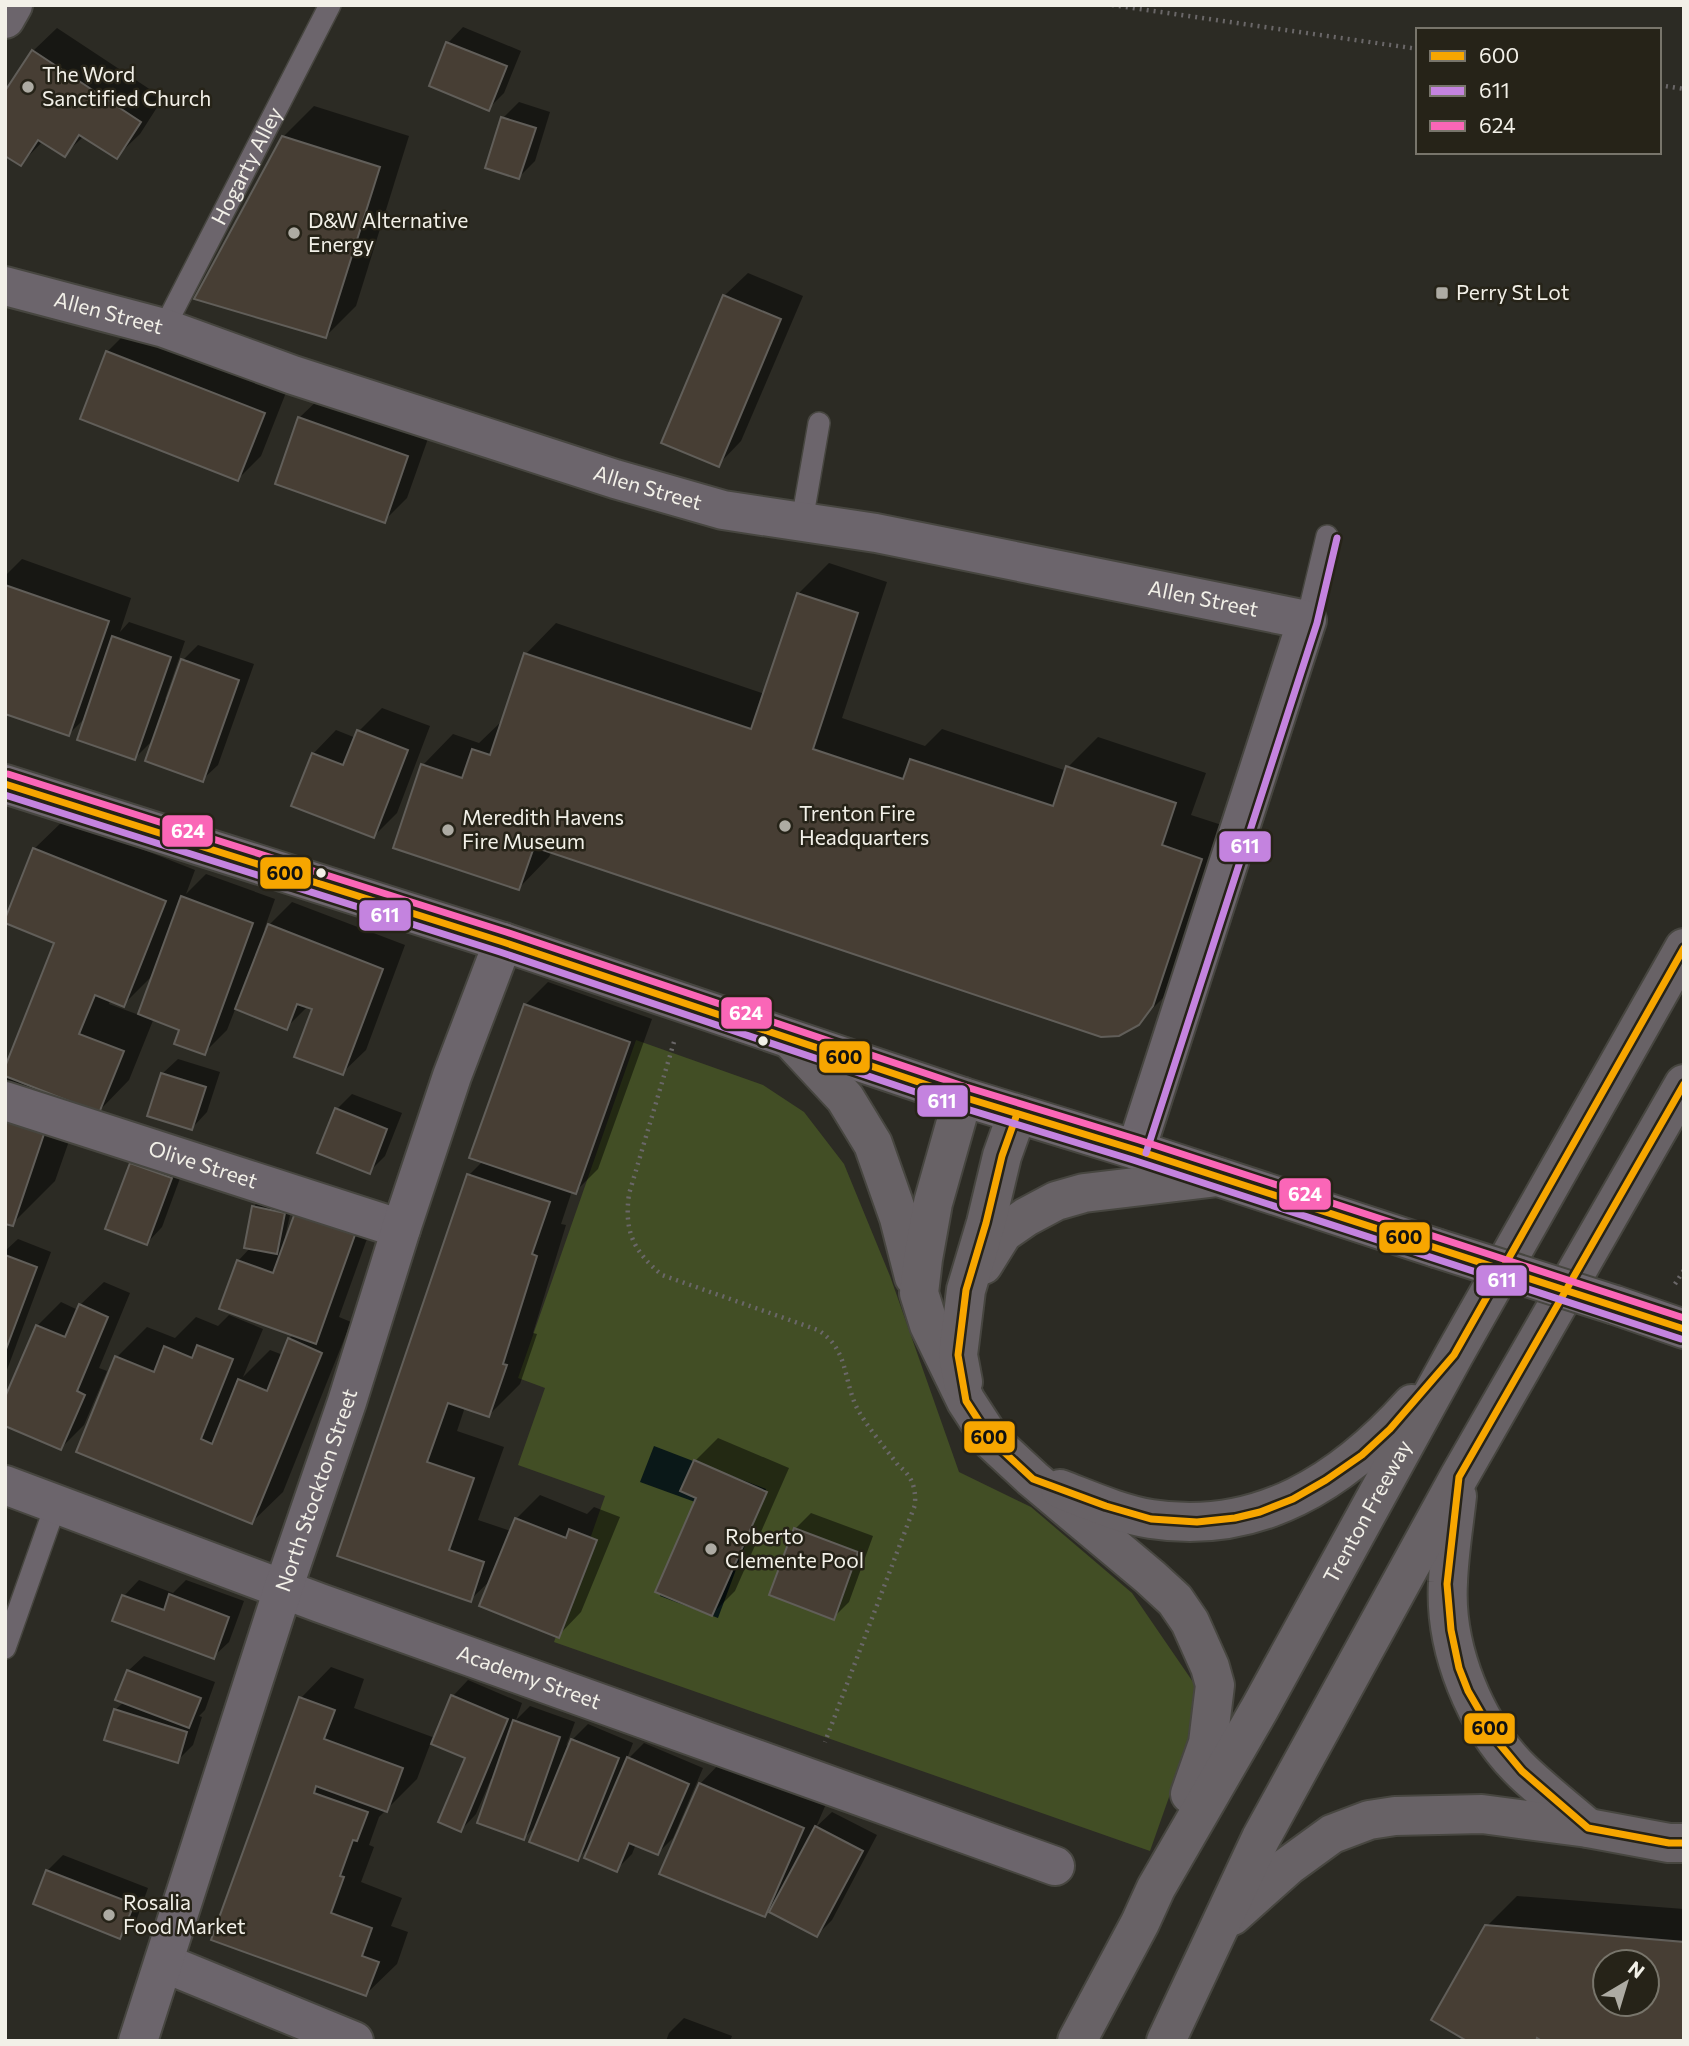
<svg xmlns="http://www.w3.org/2000/svg" width="1689" height="2046" viewBox="0 0 1689 2046" font-family="Commissioner,sans-serif">
<style>
.green{fill:#424e25}
.water{fill:#0a1818}
.shadow{fill:#0007;fill-rule:evenodd}
.building{fill:#473e34;stroke:#615e59;stroke-width:2;fill-rule:evenodd}
.lines{fill:none;stroke-linecap:round;stroke-linejoin:round}
.lane-casing{stroke:#474640;stroke-width:24}
.street-casing{stroke:#474640;stroke-width:42}
.secondary-casing{stroke:#474640;stroke-width:42}
.highway-casing{stroke:#474640;stroke-width:42}
.path{stroke:#6a6768;stroke-width:4.5;stroke-dasharray:2 5;stroke-linecap:butt}
.lane{stroke:#6c656c;stroke-width:21}
.street{stroke:#6c656c;stroke-width:38}
.secondary{stroke:#6e676e;stroke-width:38}
.highway{stroke:#686266;stroke-width:38}
.secondary-bridge-casing{stroke:#474640;stroke-width:42;stroke-linecap:butt}
.secondary-bridge{stroke:#6e676e;stroke-width:38}
.bus-1-casing{stroke:#262318;stroke-width:12}
.bus-2-casing{stroke:#262318;stroke-width:12}
.bus-3-casing{stroke:#262318;stroke-width:12}
.bus-1{stroke:#f7a600;stroke-width:7}
.bus-2{stroke:#c483df;stroke-width:7}
.bus-3{stroke:#fa66b7;stroke-width:7}
.poi-dot{fill:#adaba3;stroke:#262318;stroke-width:2.5}
.bus-dot{fill:#f2f0e8;stroke:#262318;stroke-width:2.5}
.labels{text-anchor:middle;stroke-width:5;stroke-linejoin:round;paint-order:stroke}
.poi-label{font-size:21px;fill:#f2f0e8;stroke:#262318;text-anchor:start}
.street-label{font-size:21px;fill:#f2f0e8;stroke:#262318}
.line-badge{stroke:#262318;stroke-width:2.5}
.badge-label{font-size:19px;text-anchor:middle;font-weight:bold;fill:#fff}
.pale-badge-label{font-size:19px;text-anchor:middle;font-weight:bold;fill:#111}
</style>
<rect width="100%" height="100%" fill="#2c2b24"/>
<polygon class="green" points="636,1040 763,1085 804,1112 844,1164 890,1276 959,1472 1031,1507 1132,1593 1204,1698 1150,1851 554,1642 605,1496 518,1465 545,1388 518,1378"/>
<polygon class="water" points="654,1446 766,1489 718,1618 660,1596 695,1502 640,1482"/>
<g class="shadow">
<polygon points="463,27 521,51 504,93 488,109 431,85 448,43"/>
<polygon points="57,28 163,98 140,134 116,157 84,136 64,155 43,141 21,164 33,51"/>
<polygon points="519,102 550,112 535,161 519,177 503,118"/>
<polygon points="314,106 409,136 356,306 326,336 283,137"/>
<polygon points="748,273 803,296 741,441 718,465 724,296"/>
<polygon points="130,329 287,390 261,456 238,479 107,352"/>
<polygon points="323,395 430,433 407,498 384,521 299,418"/>
<polygon points="22,559 131,598 120,632 129,622 185,641 165,699 168,700 183,660 198,645 254,664 218,765 202,780 155,738 135,758 87,716 69,734 5,712 5,576"/>
<polygon points="829,563 887,582 842,718 925,746 942,729 1067,771 1068,767 1098,737 1206,773 1191,815 1231,828 1169,992 1138,1023 552,851 549,857 519,888 423,765 453,734 479,743 504,719 526,654 556,623 765,694 798,594"/>
<polygon points="382,708 430,726 397,813 374,836 313,754 336,730 356,738 359,731"/>
<path d="M 65,819 L 195,870 L 186,894 L 206,874 L 275,899 L 264,930 L 292,902 L 405,945 L 366,1050 L 342,1073 L 314,1008 L 308,1006 L 287,1027 L 236,1007 L 227,1030 L 204,1053 L 182,1029 L 154,1018 L 129,1080 L 99,1111 L 82,1104 L 55,1181 L 12,1224 L 5,1222 L 5,1070 L 56,942 L 34,849 ZM 154,974 L 139,1015 L 109,1004 L 110,1000 L 123,1005 Z"/>
<polygon points="548,982 652,1019 598,1169 575,1192 572,1191 561,1224 566,1225 533,1333 537,1334 520,1384 489,1415 465,1407 457,1431 504,1447 478,1520 511,1531 516,1519 540,1495 587,1514 594,1507 620,1517 581,1612 558,1636 493,1578 471,1599 340,1555 469,1175 483,1161 525,1005"/>
<polygon points="178,1059 220,1072 207,1112 192,1128 162,1074"/>
<polygon points="352,1094 402,1113 385,1156 369,1172 337,1109"/>
<polygon points="147,1148 186,1162 162,1227 147,1243 131,1164"/>
<polygon points="261,1199 292,1206 285,1237 288,1238 378,1208 339,1317 351,1322 283,1492 252,1522 117,1357 147,1327 175,1338 196,1317 218,1326 229,1315 263,1329 243,1377 270,1350 283,1355 289,1339 294,1334 238,1261 251,1247 253,1207"/>
<polygon points="18,1239 51,1252 5,1375 5,1251"/>
<polygon points="104,1282 130,1293 99,1368 107,1371 84,1425 61,1448 37,1326 61,1302 78,1310 80,1305"/>
<polygon points="718,1438 789,1468 735,1591 712,1614 695,1461"/>
<polygon points="811,1513 873,1536 849,1602 833,1618 795,1529"/>
<polygon points="139,1580 173,1593 186,1580 244,1601 229,1642 213,1657 115,1620 124,1596"/>
<polygon points="144,1656 215,1682 205,1710 199,1716 202,1717 193,1745 177,1761 115,1710 124,1702 128,1671"/>
<polygon points="331,1667 364,1679 354,1708 435,1738 453,1696 468,1680 522,1703 516,1720 530,1706 575,1722 566,1746 588,1724 633,1743 626,1761 644,1743 703,1768 673,1838 658,1853 636,1844 632,1854 616,1870 591,1845 577,1859 538,1824 524,1838 494,1780 491,1779 476,1814 461,1830 467,1757 431,1742 417,1779 379,1817 369,1845 374,1847 361,1882 402,1898 391,1926 408,1932 397,1964 366,1994 213,1939 301,1698"/>
<polygon points="723,1760 826,1804 816,1827 832,1812 877,1835 832,1920 817,1935 769,1911 765,1915 700,1784"/>
<polygon points="63,1855 148,1888 136,1921 120,1937 35,1903 47,1871"/>
<path d="M 1517,1896 L 1684,1909 L 1684,2041 L 1470,2041 L 1486,1927 ZM 1605,1962 L 1647,1962 L 1647,2004 L 1605,2004 Z"/>
<polygon points="684,2018 732,2036 730,2041 666,2041 669,2033"/>
</g>
<g class="building">
<polygon points="446,42 507,66 489,111 429,86"/>
<polygon points="32,50 141,122 117,159 79,135 65,157 38,140 21,166 5,156 5,91"/>
<polygon points="501,117 536,128 519,179 485,168"/>
<polygon points="282,136 380,167 326,338 194,299"/>
<polygon points="723,295 781,319 719,467 661,443"/>
<polygon points="106,351 265,413 238,481 80,419"/>
<polygon points="298,417 408,456 385,523 275,484"/>
<polygon points="5,585 109,621 69,736 5,714"/>
<polygon points="797,593 858,613 813,749 903,779 910,759 1053,806 1066,766 1176,803 1162,845 1202,859 1153,1006 1139,1025 1119,1036 1101,1037 534,847 519,890 393,848 421,764 462,778 472,749 490,755 524,653 751,729"/>
<polygon points="112,636 171,657 135,760 77,740"/>
<polygon points="181,659 239,680 203,782 145,761"/>
<polygon points="357,730 408,750 374,838 291,806 312,753 343,765"/>
<polygon points="33,848 166,901 124,1007 95,995 79,1034 124,1051 99,1113 5,1076 5,1067 54,943 5,923 5,919"/>
<polygon points="181,896 253,923 205,1055 174,1044 179,1030 138,1014"/>
<polygon points="268,924 383,969 343,1075 294,1057 312,1009 297,1004 287,1030 235,1009"/>
<polygon points="524,1004 630,1042 576,1194 469,1158"/>
<polygon points="161,1073 206,1087 192,1130 147,1116"/>
<polygon points="335,1108 387,1129 370,1174 317,1153"/>
<polygon points="5,1114 46,1128 13,1226 5,1224"/>
<polygon points="130,1163 172,1178 147,1245 105,1229"/>
<polygon points="467,1174 550,1202 532,1254 537,1256 503,1364 507,1365 489,1417 448,1403 427,1462 474,1478 449,1550 484,1562 471,1602 337,1556"/>
<polygon points="252,1206 285,1213 277,1254 244,1248"/>
<polygon points="296,1210 356,1232 316,1344 219,1309 237,1260 273,1273"/>
<polygon points="5,1255 37,1267 5,1352"/>
<polygon points="79,1304 108,1317 77,1391 85,1395 61,1450 5,1426 5,1397 36,1325 65,1337"/>
<polygon points="288,1338 322,1353 252,1524 76,1452 115,1356 154,1372 164,1346 192,1358 197,1345 233,1359 201,1439 212,1444 238,1379 267,1391"/>
<polygon points="694,1460 767,1492 712,1616 655,1592 696,1498 680,1491"/>
<polygon points="515,1518 566,1538 569,1529 597,1540 559,1638 479,1606"/>
<polygon points="794,1528 858,1552 834,1620 769,1595"/>
<polygon points="169,1594 229,1617 214,1659 112,1621 122,1595 164,1610"/>
<polygon points="127,1670 201,1698 189,1728 115,1700"/>
<polygon points="451,1695 508,1719 461,1832 438,1822 465,1758 431,1744"/>
<polygon points="299,1697 335,1710 324,1739 403,1768 387,1812 316,1786 314,1793 368,1812 357,1841 353,1840 340,1876 344,1877 331,1913 372,1928 362,1956 379,1962 366,1996 211,1940"/>
<polygon points="114,1709 187,1732 178,1763 104,1740"/>
<polygon points="513,1720 560,1737 524,1840 477,1823"/>
<polygon points="571,1739 619,1758 578,1861 529,1842"/>
<polygon points="627,1757 689,1784 658,1855 629,1843 617,1872 584,1858"/>
<polygon points="699,1783 804,1828 765,1917 659,1874"/>
<polygon points="815,1826 863,1851 817,1937 769,1912"/>
<polygon points="46,1870 134,1904 120,1939 33,1904"/>
<path d="M 1485,1925 L 1684,1942 L 1684,2041 L 1542,2041 L 1537,2038 L 1536,2041 L 1467,2041 L 1431,2020 ZM 1605,1962 L 1647,1962 L 1647,2004 L 1605,2004 Z"/>
</g>
<g class="lines">
<g class="lane-casing">
<g id="lane">
<path id="s1" d="M 164,328 L 330,5"/>
<polyline points="802,521 819,423"/>
<polyline points="1307,620 1327,536"/>
<polyline points="5,1648 56,1504"/>
</g>
</g>
<g class="street-casing">
<g id="street">
<polyline points="5,19 13,5"/>
<path id="s2" d="M 5,286 L 164,328 L 293,375 L 615,479 L 723,510 L 876,533 L 1307,620 L 1136,1150"/>
<path id="s3" d="M 5,1101 L 401,1229"/>
<path id="s4" d="M 5,1485 L 320,1603 L 1055,1866"/>
<polyline points="164,1963 354,2041"/>
<path id="s5" d="M 138,2041 L 283,1589 L 347,1402 L 401,1229 L 452,1076 L 503,942"/>
</g>
</g>
<g class="secondary-casing">
<g id="secondary">
<polyline points="5,784 503,942 963,1097 1136,1150 1436,1248"/>
<polyline points="1615,1305 1684,1329"/>
</g>
</g>
<g class="highway-casing">
<g id="highway">
<polyline points="792,1041 845,1098 873,1144 899,1218 914,1277"/>
<polyline points="963,1097 933,1203 923,1259 919,1293 929,1325 966,1401 992,1441 1033,1479 1150,1577 1175,1600 1190,1622 1210,1667 1215,1685 1208,1743 1190,1794"/>
<polyline points="983,1265 1003,1233 1026,1217 1056,1201 1084,1193 1218,1177"/>
<polyline points="963,1382 958,1355 966,1290 986,1223 1002,1156 1017,1114"/>
<path d="M 1060,1489 C 1089,1500 1120,1514 1151,1519 C 1259,1536 1343,1481 1412,1404"/>
<path d="M 1457,1496 C 1454,1524 1449,1553 1448,1582 C 1444,1648 1475,1726 1523,1772 C 1544,1792 1567,1810 1588,1828"/>
<polyline points="1232,1916 1288,1866 1332,1834 1369,1820 1395,1816 1482,1814 1588,1828 1669,1843 1684,1843"/>
<path id="s6" d="M 1077,2041 L 1140,1923 L 1156,1888 L 1260,1708 L 1454,1355 L 1684,948"/>
<polyline points="1166,2041 1261,1838 1459,1477 1684,1084"/>
</g>
</g>
<g class="path">
<polyline points="1112,5 1418,49"/>
<polyline points="1659,85 1684,89"/>
<path d="M 674,1042 L 629,1194 C 624,1231 633,1251 662,1275 L 818,1330 C 848,1349 843,1377 856,1406 C 864,1423 886,1449 898,1465 C 912,1476 916,1487 915,1505 L 825,1742"/>
<polyline points="1675,1284 1684,1270"/>
</g>
<use href="#lane" class="lane"/>
<use href="#street" class="street"/>
<use href="#secondary" class="secondary"/>
<use href="#highway" class="highway"/>
<g class="secondary-bridge-casing">
<polyline id="secondary-bridge" points="1436,1248 1615,1305"/>
</g>
<use href="#secondary-bridge" class="secondary-bridge"/>
<g class="bus-1-casing">
<g id="bus-1">
<polyline points="5,784 503,942 963,1097 1136,1150 1684,1329"/>
<polyline points="1684,1084 1459,1477 1447,1584 1451,1630 1459,1668 1468,1691 1497,1741 1522,1771 1588,1828 1669,1843 1684,1843"/>
<polyline points="1017,1114 1002,1156 986,1223 966,1290 958,1355 966,1401 992,1441 1033,1479 1106,1506 1151,1519 1197,1522 1235,1518 1260,1512 1293,1499 1326,1480 1362,1455 1390,1429 1454,1355 1684,948"/>
</g>
</g>
<g class="bus-2-casing">
<g id="bus-2">
<polyline points="5,795 500,952 960,1107 1133,1160 1681,1339"/>
<polyline points="1146,1153 1317,623 1337,538"/>
</g>
</g>
<g class="bus-3-casing">
<polyline id="bus-3" points="8,774 506,932 966,1087 1139,1140 1684,1318"/>
</g>
<use href="#bus-1" class="bus-1"/>
<use href="#bus-2" class="bus-2"/>
<use href="#bus-3" class="bus-3"/>
</g>
<g class="poi-dot">
<circle cx="28" cy="87" r="7"/>
<circle cx="294" cy="233" r="7"/>
<rect x="1435" y="286" width="14" height="14" rx="3.5"/>
<circle cx="785" cy="826" r="7"/>
<circle cx="448" cy="830" r="7"/>
<circle cx="711" cy="1549" r="7"/>
<circle cx="109" cy="1915" r="7"/>
</g>
<g class="bus-dot">
<circle cx="321" cy="873" r="6"/>
<circle cx="763" cy="1041" r="6"/>
</g>
<g class="labels">
<g class="poi-label">
<text x="42" y="82">The Word<tspan x="42" dy="24">Sanctified Church</tspan></text>
<text x="308" y="228">D&amp;W Alternative<tspan x="308" dy="24">Energy</tspan></text>
<text x="1456" y="300">Perry St Lot</text>
<text x="799" y="821">Trenton Fire<tspan x="799" dy="24">Headquarters</tspan></text>
<text x="462" y="825">Meredith Havens<tspan x="462" dy="24">Fire Museum</tspan></text>
<text x="725" y="1544">Roberto<tspan x="725" dy="24">Clemente Pool</tspan></text>
<text x="123" y="1910">Rosalia<tspan x="123" dy="24">Food Market</tspan></text>
</g>
<g class="street-label">
<text dy="7" stroke="none"><textPath href="#s1" startOffset="182">Hogarty Alley</textPath></text>
<text dy="7" stroke="none"><textPath href="#s2" startOffset="107">Allen Street</textPath></text>
<text dy="7" stroke="none"><textPath href="#s2" startOffset="674">Allen Street</textPath></text>
<text dy="7" stroke="none"><textPath href="#s2" startOffset="1241">Allen Street</textPath></text>
<text dy="7" stroke="none"><textPath href="#s3" startOffset="208">Olive Street</textPath></text>
<text dy="7" stroke="none"><textPath href="#s5" startOffset="579">North Stockton Street</textPath></text>
<text dy="7" stroke="none"><textPath href="#s6" startOffset="604">Trenton Freeway</textPath></text>
<text dy="7" stroke="none"><textPath href="#s4" startOffset="558">Academy Street</textPath></text>
</g>
</g>
<g class="line-badge">
<rect x="161" y="814" width="53" height="34" rx="7" fill="#fa66b7"/>
<rect x="1218" y="830" width="54" height="33" rx="7" fill="#c483df"/>
<rect x="259" y="856" width="53" height="34" rx="7" fill="#f7a600"/>
<rect x="358" y="899" width="54" height="33" rx="7" fill="#c483df"/>
<rect x="720" y="996" width="53" height="34" rx="7" fill="#fa66b7"/>
<rect x="818" y="1040" width="53" height="34" rx="7" fill="#f7a600"/>
<rect x="916" y="1084" width="53" height="34" rx="7" fill="#c483df"/>
<rect x="1278" y="1177" width="54" height="34" rx="7" fill="#fa66b7"/>
<rect x="1378" y="1221" width="53" height="33" rx="7" fill="#f7a600"/>
<rect x="1475" y="1264" width="53" height="33" rx="7" fill="#c483df"/>
<rect x="963" y="1420" width="53" height="34" rx="7" fill="#f7a600"/>
<rect x="1463" y="1712" width="53" height="33" rx="7" fill="#f7a600"/>
</g>
<g class="badge-label">
<text x="188" y="838">624</text>
<text x="1245" y="853">611</text>
<text x="385" y="922">611</text>
<text x="746" y="1020">624</text>
<text x="942" y="1108">611</text>
<text x="1305" y="1201">624</text>
<text x="1502" y="1287">611</text>
</g>
<g class="pale-badge-label">
<text x="285" y="880">600</text>
<text x="844" y="1064">600</text>
<text x="1404" y="1244">600</text>
<text x="989" y="1444">600</text>
<text x="1490" y="1735">600</text>
</g>
<rect width="1689" height="2046" fill="none" stroke="#f2f0e8" stroke-width="14"/>
<rect x="1416" y="28" width="245" height="126" fill="#262318" stroke="#78756b" stroke-width="2"/>
<rect x="1430" y="51" width="35" height="10" fill="#f7a600" stroke="#78756b" stroke-width="2"/>
<text x="1479" y="63" font-size="21" fill="#f2f0e8">600</text>
<rect x="1430" y="86" width="35" height="10" fill="#c483df" stroke="#78756b" stroke-width="2"/>
<text x="1479" y="98" font-size="21" fill="#f2f0e8">611</text>
<rect x="1430" y="121" width="35" height="10" fill="#fa66b7" stroke="#78756b" stroke-width="2"/>
<text x="1479" y="133" font-size="21" fill="#f2f0e8">624</text>
<g transform="translate(1626 1983) rotate(38)"><circle r="33" fill="#262318" stroke="#78756b" stroke-width="2"/>
<path d="M0-5L12 26L0 18L-12 26Z" fill="#adaba3"/>
<text y="-10" font-size="19" font-weight="bold" text-anchor="middle" fill="#f2f0e8">N</text>
</g>
</svg>
